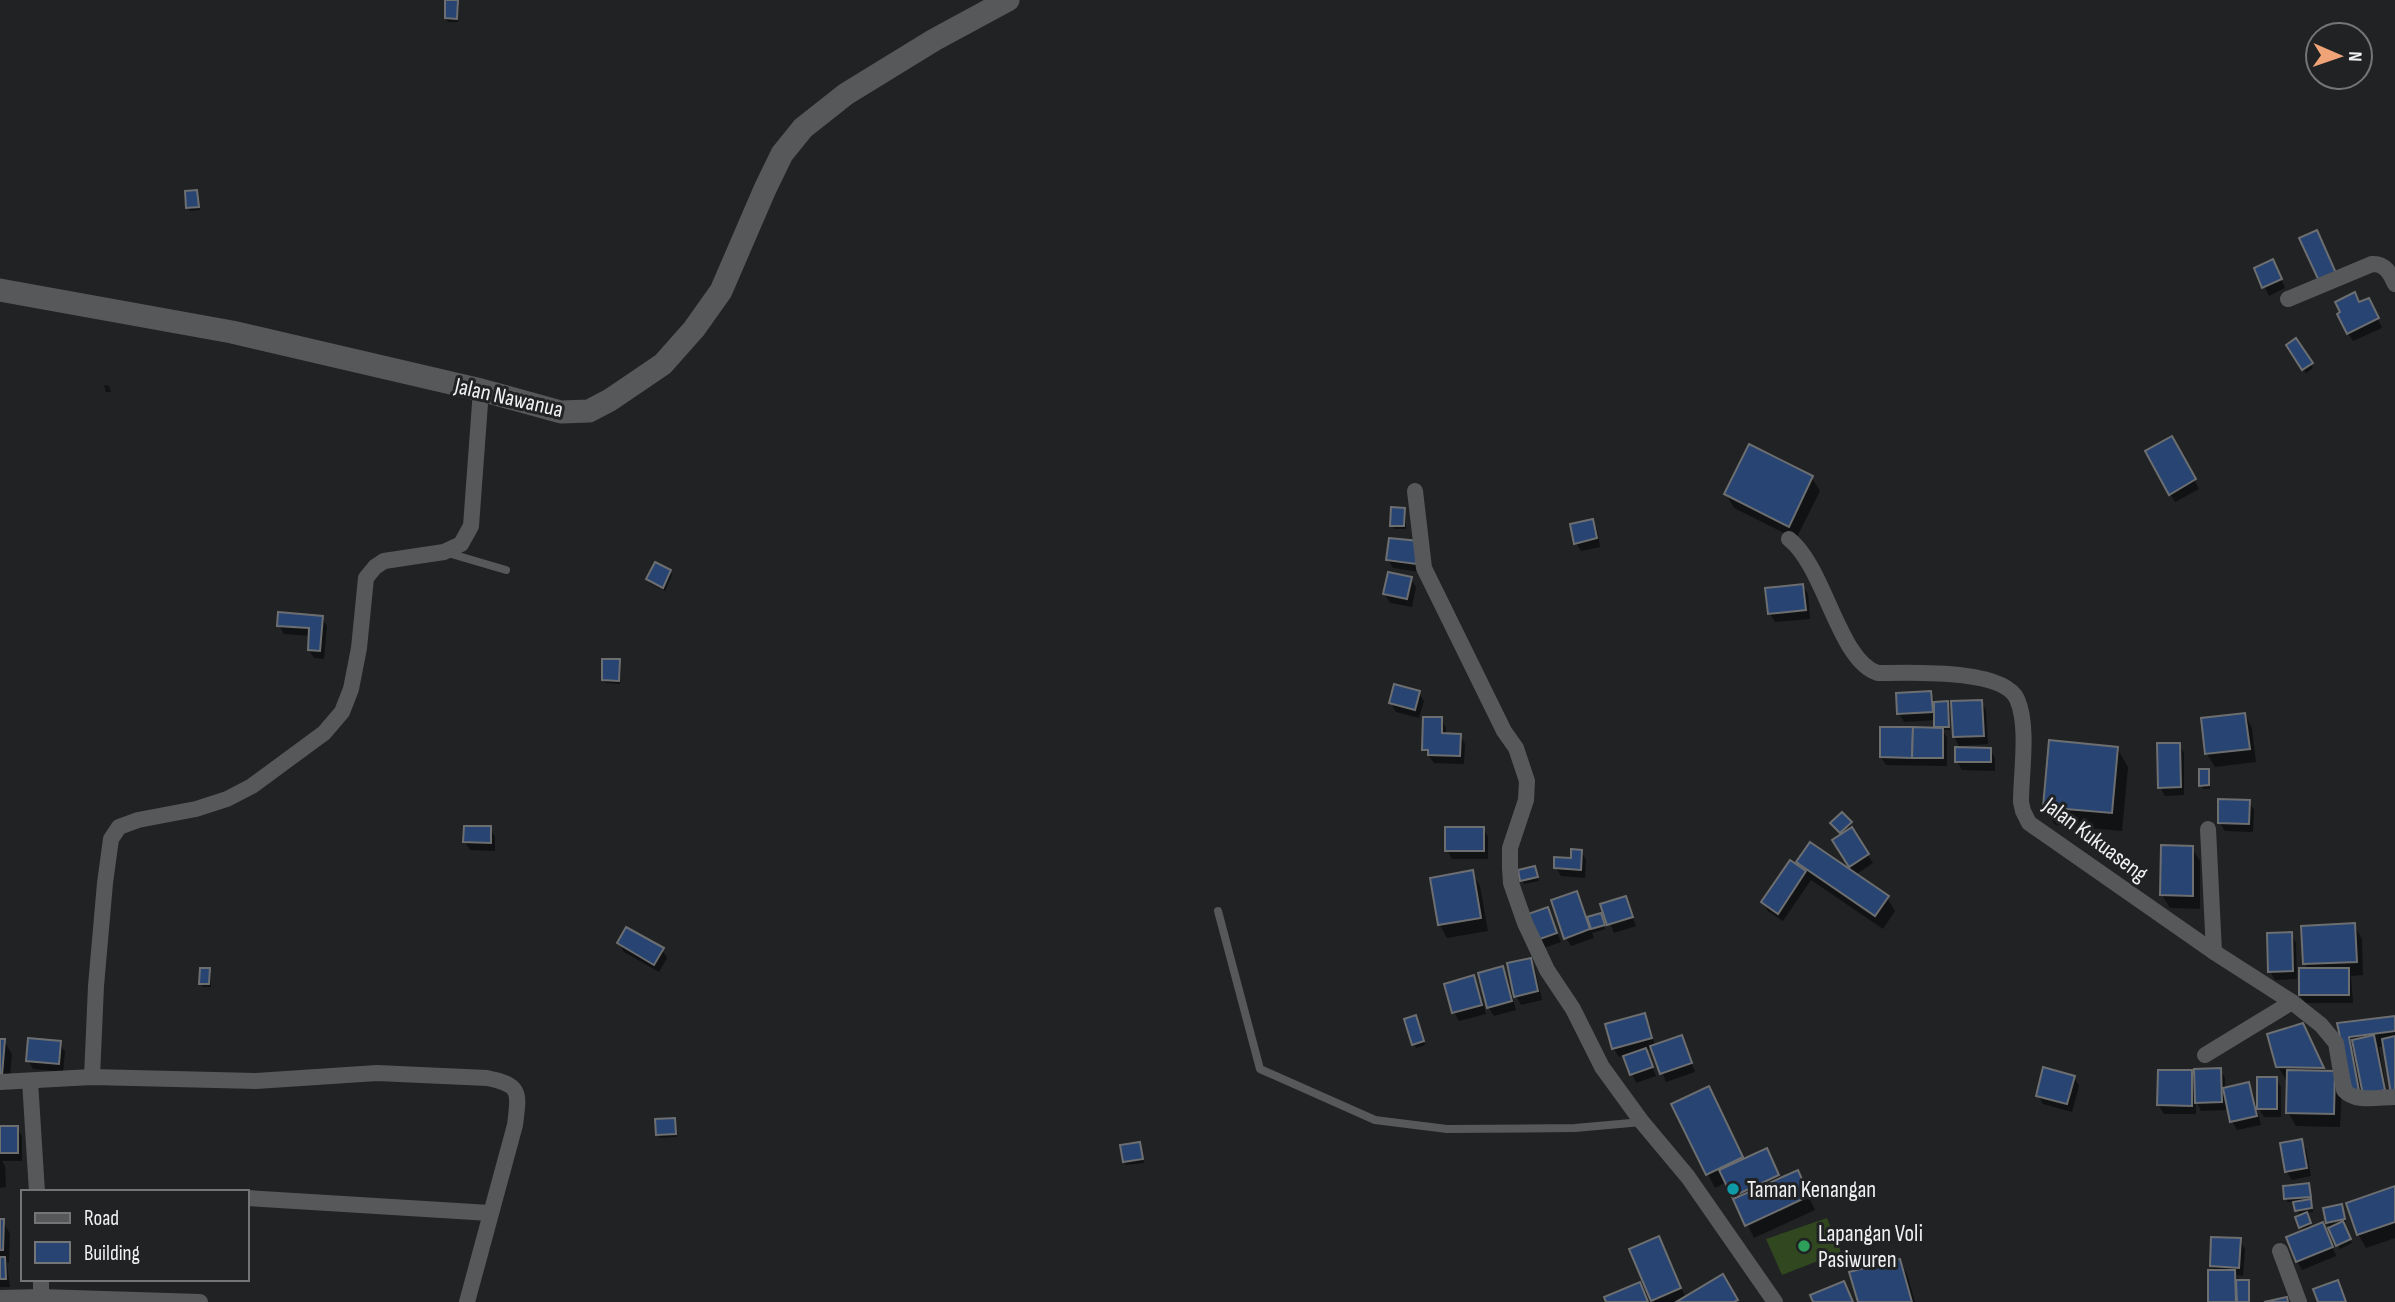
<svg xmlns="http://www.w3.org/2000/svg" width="2395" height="1302" viewBox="0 0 2395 1302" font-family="'Sofia Sans Condensed',sans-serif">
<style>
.green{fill:#30471f}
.shadow{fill:#0007}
.building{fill:#274473;stroke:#6c6e70;stroke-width:2}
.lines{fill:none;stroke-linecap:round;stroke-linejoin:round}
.lane{stroke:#56585a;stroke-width:8}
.street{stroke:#56585a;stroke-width:16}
.secondary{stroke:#56585a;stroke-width:23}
.culture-dot{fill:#0f9aa8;stroke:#212224;stroke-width:2.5}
.leisure-dot{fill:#2e9e5b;stroke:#212224;stroke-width:2.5}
.labels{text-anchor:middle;stroke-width:6;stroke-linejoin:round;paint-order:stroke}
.street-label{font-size:23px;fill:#f0f1f3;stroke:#212224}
.poi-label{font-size:23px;fill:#f0f1f3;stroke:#212224;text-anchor:start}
</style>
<rect width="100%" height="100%" fill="#212224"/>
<polygon class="green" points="1827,1218 1841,1252 1782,1275 1766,1239"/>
<g class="shadow">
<polygon points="457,2 459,6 458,22 448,22 446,18"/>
<polygon points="196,191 200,210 190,211 188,208"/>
<polygon points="2256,269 2277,270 2285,288 2269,296"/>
<polygon points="2360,304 2373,308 2382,328 2353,341 2348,333"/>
<polygon points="2295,341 2313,368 2306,373 2288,346"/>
<polygon points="104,385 109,386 111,392 106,392"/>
<polygon points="2172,438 2199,489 2175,502 2147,452"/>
<polygon points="1812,478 1820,491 1796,539 1734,508 1726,494"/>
<polygon points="1404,509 1406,513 1406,529 1394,529 1392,525"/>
<polygon points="1592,521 1597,529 1600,547 1581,551 1576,543"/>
<polygon points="1418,543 1420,572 1393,568 1388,560"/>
<polygon points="670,572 672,575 665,591 650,583 648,579"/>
<polygon points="1411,579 1416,587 1412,607 1390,603 1385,594"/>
<polygon points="1803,586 1808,594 1810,619 1775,622 1770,614"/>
<polygon points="322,618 327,626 324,659 314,658 309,650 311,636 284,634 279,625"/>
<polygon points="619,661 621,665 620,684 606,683 603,680"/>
<polygon points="1419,693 1424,701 1419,718 1396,712 1391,703"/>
<polygon points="1930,693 1936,703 1947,703 1950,707 1950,730 1943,730 1947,738 1947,766 1886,765 1881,757 1937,729 1936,720 1904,722 1899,714"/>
<polygon points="1981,702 1986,710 1988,744 1959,746 1954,737 1953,703"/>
<polygon points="2245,714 2252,728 2256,762 2215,767 2207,754 2203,719"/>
<polygon points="1441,719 1446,728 1446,735 1460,735 1465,744 1464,764 1434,763 1424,749"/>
<polygon points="2179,744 2184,753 2184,795 2165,796 2160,787"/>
<polygon points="2117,748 2128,767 2122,831 2055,825 2044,806"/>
<polygon points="1990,749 1995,758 1995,771 1962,770 1957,761"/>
<polygon points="2208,771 2210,789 2203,789 2201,785"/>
<polygon points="2249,802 2254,810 2253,832 2225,831 2220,823"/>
<polygon points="1850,823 1851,828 1873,863 1855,875 1839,849 1842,835 1834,827"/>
<polygon points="490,828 495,837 495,851 470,850 465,842"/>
<polygon points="1483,828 1488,837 1488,859 1452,859 1447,850"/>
<polygon points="2192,848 2200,861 2200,909 2170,908 2162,895"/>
<polygon points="1581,851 1586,860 1585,878 1561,876 1556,868 1573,859"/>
<polygon points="1798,863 1887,898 1895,911 1883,929 1811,880 1783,921 1768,911 1763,902 1803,871"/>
<polygon points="1472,872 1480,886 1488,931 1447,938 1440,925 1432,880"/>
<polygon points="1537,872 1539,881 1524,884 1522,880"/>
<polygon points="1576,894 1587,919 1600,915 1605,929 1592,933 1594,938 1571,946 1566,938"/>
<polygon points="1625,898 1636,926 1614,933 1603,905"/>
<polygon points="1547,909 1561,942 1544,948 1539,939"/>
<polygon points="2354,925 2362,939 2363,975 2351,976 2353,1003 2305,1003 2300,995 2308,970 2305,964"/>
<polygon points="2291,934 2296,943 2297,979 2275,980 2270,971"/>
<polygon points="619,943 662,950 667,958 659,972 624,952"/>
<polygon points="1530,960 1535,968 1542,1000 1521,1005 1516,996"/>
<polygon points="1502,968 1507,976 1516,1010 1494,1016 1489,1008 1480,974"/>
<polygon points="209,970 211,973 211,987 203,987 201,983"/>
<polygon points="1473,977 1478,986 1486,1014 1459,1021 1454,1012 1446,985"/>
<polygon points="1644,1015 1649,1024 1655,1046 1681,1037 1695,1072 1666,1082 1653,1048 1645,1050 1656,1076 1636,1083 1625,1055 1619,1057 1614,1049 1608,1025"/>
<polygon points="2395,1018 2395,1098 2385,1046 2379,1047 2388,1099 2361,1105 2339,1025"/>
<polygon points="1406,1020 1417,1021 1425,1045 1416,1048"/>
<polygon points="2310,1038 2326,1073 2342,1087 2340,1127 2296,1126 2288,1112 2289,1080 2286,1080 2278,1066"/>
<polygon points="0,1041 4,1041 12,1054 9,1088 0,1087"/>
<polygon points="60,1043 65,1052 63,1072 33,1069 28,1060"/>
<polygon points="2220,1070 2225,1078 2225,1089 2248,1084 2253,1093 2261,1125 2237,1130 2232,1121 2227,1100 2226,1110 2201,1111 2196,1101 2196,1114 2164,1114 2159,1105 2191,1072 2196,1081"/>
<polygon points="2074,1077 2079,1086 2072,1112 2043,1104 2038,1095"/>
<polygon points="2276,1079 2281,1087 2281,1117 2264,1117 2259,1109"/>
<polygon points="1716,1101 1745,1160 1772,1159 1781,1179 1797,1172 1815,1210 1754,1238 1727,1182 1715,1188 1673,1105"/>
<polygon points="674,1120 677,1137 660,1138 658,1135"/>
<polygon points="0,1128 17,1128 22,1136 22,1161 2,1161 5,1166 6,1187 0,1188"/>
<polygon points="2301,1141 2306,1149 2311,1176 2292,1180 2287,1172 2282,1144"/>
<polygon points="1139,1144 1144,1163 1126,1165 1124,1162"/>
<polygon points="2308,1185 2313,1212 2305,1213 2312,1228 2327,1233 2336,1256 2302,1270 2297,1261 2303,1232 2300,1217 2295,1202 2288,1202 2286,1199"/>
<polygon points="2395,1187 2395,1238 2366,1248 2358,1234"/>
<polygon points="2341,1206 2346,1222 2342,1223 2352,1243 2340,1249 2327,1222"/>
<polygon points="0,1220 3,1221 10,1234 9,1263 7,1263 10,1287 0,1287"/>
<polygon points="1658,1238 1686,1298 1722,1277 1737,1302 1654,1302 1631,1249"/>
<polygon points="2240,1240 2245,1249 2243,1276 2236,1275 2239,1280 2248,1282 2250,1286 2250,1302 2210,1302 2215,1272 2212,1266"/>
<polygon points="1899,1261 1907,1274 1915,1302 1859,1302"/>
</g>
<g class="building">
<polygon points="445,0 458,0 457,19 445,18"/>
<polygon points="197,190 199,207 186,208 185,191"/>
<polygon points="2317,230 2336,273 2319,281 2299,238"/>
<polygon points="2273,259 2282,279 2262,288 2254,268"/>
<polygon points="2355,292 2359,302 2369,298 2379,318 2347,334 2337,314 2340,312 2335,302"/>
<polygon points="2296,338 2313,363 2302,370 2286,345"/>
<polygon points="2172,436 2196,479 2169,495 2145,451"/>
<polygon points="1749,444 1813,476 1789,527 1724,494"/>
<polygon points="1391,507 1405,508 1404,526 1390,526"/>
<polygon points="1593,519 1597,538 1574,544 1570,524"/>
<polygon points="1389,538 1419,541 1416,564 1386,560"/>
<polygon points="655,562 671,570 663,588 646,579"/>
<polygon points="1388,572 1412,577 1407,599 1383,594"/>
<polygon points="1803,584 1806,610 1768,614 1765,588"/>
<polygon points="278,612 323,616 320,651 308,650 309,628 277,626"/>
<polygon points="602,659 620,659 619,681 602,680"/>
<polygon points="1394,684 1420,691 1415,710 1389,703"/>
<polygon points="1931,691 1933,712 1897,714 1896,693"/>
<polygon points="1982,700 1984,736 1953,737 1951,701"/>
<polygon points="1948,701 1949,727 1934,727 1934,702"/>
<polygon points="2245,713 2250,749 2205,754 2201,718"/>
<polygon points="1423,717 1442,717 1442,733 1461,734 1460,756 1428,755 1428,750 1422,750"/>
<polygon points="1880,727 1913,727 1912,758 1880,757"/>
<polygon points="1913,727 1943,728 1943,758 1912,758"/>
<polygon points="2049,740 2118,747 2112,813 2043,807"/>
<polygon points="2157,743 2180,743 2181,787 2158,788"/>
<polygon points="1955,747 1991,748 1991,762 1955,762"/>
<polygon points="2199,769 2209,769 2209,785 2199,786"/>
<polygon points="2218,799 2250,800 2249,824 2218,823"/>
<polygon points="1842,812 1852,822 1840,833 1830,823"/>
<polygon points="464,826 491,826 491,843 463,842"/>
<rect x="1445" y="827" width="39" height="24"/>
<polygon points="1852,827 1869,854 1849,867 1832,840"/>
<polygon points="1810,842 1889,896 1875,916 1796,862"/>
<polygon points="2161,845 2193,846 2193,896 2160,895"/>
<polygon points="1571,849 1582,850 1581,870 1554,868 1554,857 1571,858"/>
<polygon points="1790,860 1806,871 1778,914 1761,902"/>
<polygon points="1535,866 1538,877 1520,881 1518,870"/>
<polygon points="1473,870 1481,918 1438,925 1430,878"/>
<polygon points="1577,891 1590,929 1564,939 1551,900"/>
<polygon points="1626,896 1633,917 1607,925 1600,904"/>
<polygon points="1548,907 1557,933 1537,940 1528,914"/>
<polygon points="1601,913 1605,925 1591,929 1587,917"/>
<polygon points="2355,923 2357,962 2303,964 2301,926"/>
<polygon points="626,927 664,948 654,965 617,943"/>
<polygon points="2292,932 2293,971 2268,972 2267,933"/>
<polygon points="1531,958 1538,991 1514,997 1507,963"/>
<polygon points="1503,966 1512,1001 1487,1008 1478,973"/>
<polygon points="200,968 210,968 209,984 199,984"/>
<rect x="2299" y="968" width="50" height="27"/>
<polygon points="1474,975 1482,1005 1452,1013 1444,984"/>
<polygon points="1645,1013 1652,1038 1612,1049 1605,1024"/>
<polygon points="1416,1015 1424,1041 1412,1045 1404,1019"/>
<polygon points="2395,1016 2395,1031 2349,1037 2359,1091 2352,1092 2337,1023"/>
<polygon points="2303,1023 2324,1068 2276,1067 2267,1034"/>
<polygon points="1682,1035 1692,1063 1660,1074 1650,1046"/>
<polygon points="2374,1035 2385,1090 2363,1095 2352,1040"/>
<polygon points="2395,1036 2395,1093 2391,1094 2382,1039"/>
<polygon points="28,1038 61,1041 59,1064 26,1061"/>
<polygon points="0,1039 5,1039 2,1075 0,1075"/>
<polygon points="1646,1048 1653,1067 1630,1075 1623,1056"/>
<polygon points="2043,1067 2075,1076 2067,1104 2036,1096"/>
<polygon points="2221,1068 2222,1102 2195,1103 2194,1069"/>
<polygon points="2158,1070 2192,1070 2192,1106 2157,1105"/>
<polygon points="2287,1070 2335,1071 2334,1114 2286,1113"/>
<rect x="2257" y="1077" width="20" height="32"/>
<polygon points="2249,1082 2257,1116 2230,1122 2223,1088"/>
<polygon points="1709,1086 1743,1157 1706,1175 1671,1104"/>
<polygon points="675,1118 676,1134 656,1135 655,1119"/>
<rect x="0" y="1126" width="18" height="27"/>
<polygon points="2302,1139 2307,1168 2285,1172 2280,1143"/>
<polygon points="1140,1142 1143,1159 1123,1162 1120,1145"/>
<polygon points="1767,1148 1779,1175 1732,1197 1719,1170"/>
<polygon points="1798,1170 1809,1196 1745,1226 1733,1199"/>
<polygon points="2309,1183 2311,1197 2284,1199 2283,1186"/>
<polygon points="2395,1186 2395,1222 2357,1235 2346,1203"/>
<polygon points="2311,1199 2312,1208 2295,1211 2293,1202"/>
<polygon points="2342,1204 2345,1219 2326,1223 2323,1208"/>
<polygon points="2307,1212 2311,1223 2299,1228 2295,1217"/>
<polygon points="0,1219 4,1219 3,1250 0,1250"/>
<polygon points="2343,1221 2351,1239 2336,1246 2328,1228"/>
<polygon points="2323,1222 2333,1247 2296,1262 2286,1237"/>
<polygon points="1659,1236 1681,1288 1651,1301 1629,1249"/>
<polygon points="2211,1237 2241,1238 2239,1268 2210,1266"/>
<polygon points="0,1257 5,1257 6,1279 0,1279"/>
<polygon points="1900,1259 1912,1302 1858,1302 1849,1272"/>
<polygon points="2208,1270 2235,1270 2236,1302 2208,1302"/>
<polygon points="1723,1274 1738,1300 1734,1302 1676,1302"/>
<polygon points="2236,1280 2249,1280 2249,1302 2237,1302"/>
<polygon points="2338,1280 2346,1302 2318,1302 2313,1289"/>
<polygon points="1844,1281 1853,1302 1813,1302 1810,1295"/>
<polygon points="1640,1282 1648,1302 1606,1302 1604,1297"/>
<polygon points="2287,1297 2288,1302 2264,1302"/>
</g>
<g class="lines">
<g class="lane">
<polyline points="448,553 506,570"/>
<polyline points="1218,911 1260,1069 1375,1120 1447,1129 1575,1128 1642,1122"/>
</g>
<g class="street">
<path d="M 2288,299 L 2372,264 C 2385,263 2390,273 2395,284"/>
<polyline points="1415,491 1424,568 1504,731 1516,748 1527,781 1526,800 1510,848 1510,868 1511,883 1525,923 1547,970 1573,1009 1602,1067 1642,1122 1688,1177 1775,1302"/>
<path d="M 1789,539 C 1825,567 1839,662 1878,673 C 1908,673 2003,668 2017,699 C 2029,726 2021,772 2021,802 L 2023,811 L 2029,823 L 2214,952 L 2292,1002 L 2321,1025 L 2336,1043 L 2344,1090 C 2355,1103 2380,1097 2395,1097"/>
<polyline points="2208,829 2214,952"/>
<polyline points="2205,1055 2292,1002"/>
<polyline points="92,1077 96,986 105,883 111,839 119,827 138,820 196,809 227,799 252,786 324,733 342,712 351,689 359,648 366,578 375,567 384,561 444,552 461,544 471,526 481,390"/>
<polyline points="30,1081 37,1192"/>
<path d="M 0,1082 L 92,1077 L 256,1081 L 377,1073 L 487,1078 C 522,1085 519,1093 515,1125 L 467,1302"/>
<polyline points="247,1198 490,1213"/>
<polyline points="2280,1251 2299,1302"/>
<polyline points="41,1279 41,1297 200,1302"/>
<polyline points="0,1298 41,1297"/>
</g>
<polyline class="secondary" points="0,290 232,332 481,390 561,412 589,411 610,400 663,364 694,329 721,291 765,189 782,154 803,128 846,94 934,40 1008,0"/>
</g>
<circle class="culture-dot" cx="1733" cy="1189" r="7"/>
<circle class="leisure-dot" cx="1804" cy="1246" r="7"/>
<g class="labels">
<g class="street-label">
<text transform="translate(509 397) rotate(13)" y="8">Jalan Nawanua</text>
<text transform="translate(2096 839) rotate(37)" y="8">Jalan Kukuaseng</text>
</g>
<g class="poi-label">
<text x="1747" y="1197">Taman Kenangan</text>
<text x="1818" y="1241">Lapangan Voli<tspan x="1818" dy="26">Pasiwuren</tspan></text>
</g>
</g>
<rect x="21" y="1190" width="228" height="91" fill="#212224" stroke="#747577" stroke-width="2"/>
<rect x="35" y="1213" width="35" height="10" fill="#56585a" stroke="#747577" stroke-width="2"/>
<text x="84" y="1225" font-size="21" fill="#f0f1f3">Road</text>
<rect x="35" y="1242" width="35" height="21" fill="#274473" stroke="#747577" stroke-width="2"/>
<text x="84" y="1260" font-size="21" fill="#f0f1f3">Building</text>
<g transform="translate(2339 56) rotate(92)"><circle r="33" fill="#212224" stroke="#747577" stroke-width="2"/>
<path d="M0-5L12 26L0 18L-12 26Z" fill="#efa377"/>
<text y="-10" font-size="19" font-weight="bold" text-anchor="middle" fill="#f0f1f3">N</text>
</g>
</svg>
